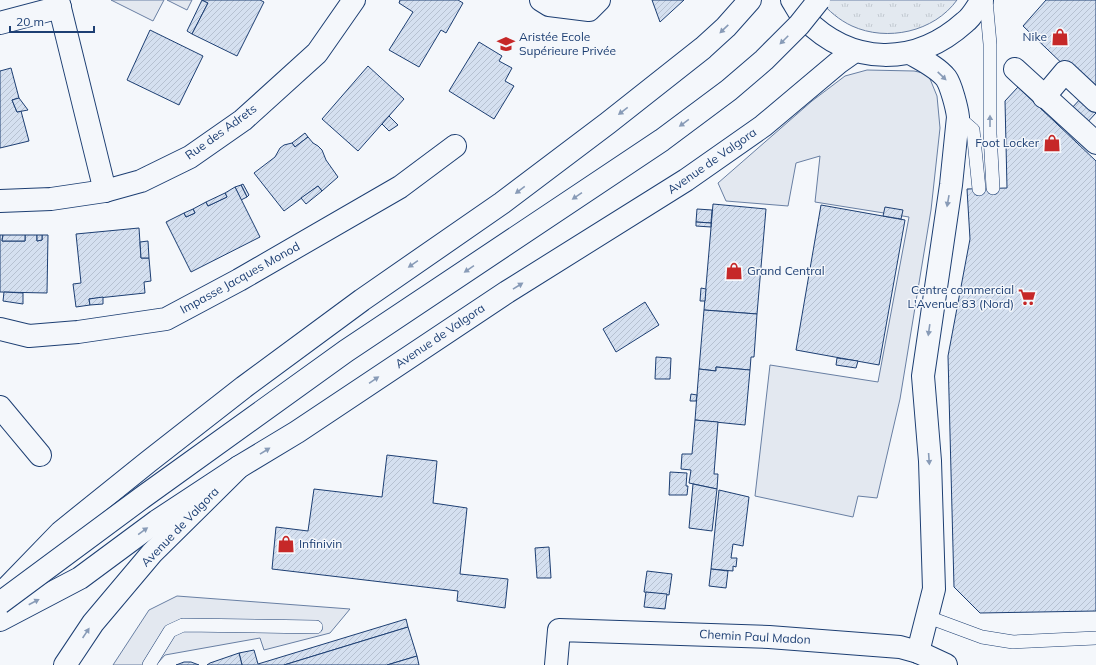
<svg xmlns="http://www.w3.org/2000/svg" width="1096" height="665" viewBox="0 0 1096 665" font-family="Mulish,sans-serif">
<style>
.grass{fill:url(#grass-tufts);stroke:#687fa3}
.parking{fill:#e3e8f0;stroke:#687fa3}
.building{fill:url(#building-hatch);stroke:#1d3f73}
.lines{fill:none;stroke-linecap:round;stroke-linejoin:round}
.lane-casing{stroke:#1d3f73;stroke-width:14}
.street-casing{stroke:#1d3f73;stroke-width:24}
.primary-casing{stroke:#1d3f73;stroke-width:24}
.highway-casing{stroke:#1d3f73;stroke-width:24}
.lane{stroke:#f4f7fb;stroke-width:13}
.street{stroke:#f4f7fb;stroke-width:22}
.primary{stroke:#f4f7fb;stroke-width:22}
.highway{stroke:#f4f7fb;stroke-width:22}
.primary-bridge-casing{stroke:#1d3f73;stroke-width:24;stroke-linecap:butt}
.primary-bridge{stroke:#f4f7fb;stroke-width:22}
.oneway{fill:#889bb7}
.labels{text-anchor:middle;stroke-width:3;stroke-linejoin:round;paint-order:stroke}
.poi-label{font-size:12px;fill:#1d3f73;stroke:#f4f7fb;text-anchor:start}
.street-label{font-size:12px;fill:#1d3f73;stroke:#f4f7fb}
</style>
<defs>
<pattern id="grass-tufts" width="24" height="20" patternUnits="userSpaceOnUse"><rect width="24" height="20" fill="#e3e9f0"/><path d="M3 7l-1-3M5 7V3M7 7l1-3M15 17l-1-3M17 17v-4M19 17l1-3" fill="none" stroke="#c2c9d1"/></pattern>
<pattern id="building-hatch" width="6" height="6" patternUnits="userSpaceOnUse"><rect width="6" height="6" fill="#d5e0f0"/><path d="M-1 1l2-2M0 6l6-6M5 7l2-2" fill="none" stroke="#b6c1d1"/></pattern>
</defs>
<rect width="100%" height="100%" fill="#f4f7fb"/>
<path class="grass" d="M 819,0 L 957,0 C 934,32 887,42 852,26 C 839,20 829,11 819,0 Z"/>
<g class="parking">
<polygon points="111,0 164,0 153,21"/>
<polygon points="167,0 192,0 187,10"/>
<polygon points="867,70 914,71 928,74 937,96 940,128 931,210 900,399 877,498 858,496 853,517 755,496 770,365 878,382 909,217 815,202 820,156 796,163 788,206 726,201 718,183 812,101 845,76"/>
<polygon points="177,596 350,609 330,633 264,650 260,638 165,655 156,665 113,665 149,610"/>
</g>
<g class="building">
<polygon points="202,0 208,3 192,34 187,31"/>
<polygon points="202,0 260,0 264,2 237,56 192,34 208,3"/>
<polygon points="400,0 458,0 463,3 446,33 441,30 419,67 389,50 413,12 399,3"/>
<polygon points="652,0 684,0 660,22"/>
<polygon points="1046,0 1096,0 1096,96 1023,26"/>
<polygon points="150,30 203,56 179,105 127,80"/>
<polygon points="479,42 502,56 499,61 512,68 505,81 514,86 494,119 449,91"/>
<polygon points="368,66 404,99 358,151 322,119"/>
<polygon points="11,68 19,98 12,100 17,112 21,111 29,141 0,148 0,71"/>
<polygon points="1018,87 1096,161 1096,611 980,613 954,587 948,356 970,239 967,189 1007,188 1005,101"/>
<polygon points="1084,95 1096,106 1096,113 1084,126 1069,111"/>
<polygon points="19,98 28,110 17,112 12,100"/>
<polygon points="389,116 398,125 389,131 382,124"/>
<polygon points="305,133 308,137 295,147 292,143"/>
<polygon points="308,137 313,143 318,146 322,150 326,160 338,177 322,191 318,186 284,211 254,173 275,157 280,148 284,145 292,143 295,147"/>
<polygon points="243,184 249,195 247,197 241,185"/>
<polygon points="241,185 247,197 241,200 235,187"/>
<polygon points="318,186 322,191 306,204 301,198"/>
<polygon points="235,187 260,237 191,272 166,222 184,213 186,217 195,213 193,209 206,202 208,206 227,197 225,193"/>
<polygon points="225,193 227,197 208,206 206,202"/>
<polygon points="713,204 766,209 757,314 704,310"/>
<polygon points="821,205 905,220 879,365 796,350"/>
<polygon points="885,207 903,210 901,219 883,216"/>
<polygon points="193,209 195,213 186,217 184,213"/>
<polygon points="697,209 712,210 711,223 696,222"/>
<polygon points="696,222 711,223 711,227 696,226"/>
<polygon points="139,228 141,258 149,258 151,281 144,282 145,293 89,299 90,305 76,307 73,284 81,283 76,234"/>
<polygon points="0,235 3,235 2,241 25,241 25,235 37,235 37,241 42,240 42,235 48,235 47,293 0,292"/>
<polygon points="3,235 25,235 25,241 2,241"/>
<polygon points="37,235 42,235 42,240 37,241"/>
<polygon points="148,241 149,258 141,258 140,242"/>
<polygon points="701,288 706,289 705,301 700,301"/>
<polygon points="4,292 23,293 23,304 3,301"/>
<polygon points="103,297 103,304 90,305 89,299"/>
<polygon points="645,302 659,325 616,352 603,329"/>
<polygon points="704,310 757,314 754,357 751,357 750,370 716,367 716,371 699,369"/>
<polygon points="656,357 671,358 670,379 655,379"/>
<polygon points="837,358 858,361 856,368 836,365"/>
<polygon points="716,367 750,370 745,425 695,420 699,369 716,371"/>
<polygon points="691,394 697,395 696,401 690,401"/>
<polygon points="695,420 718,422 714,474 718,474 717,489 689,483 691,470 681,469 682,454 692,454"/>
<polygon points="387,455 437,461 433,503 467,508 460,574 508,579 505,608 457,601 458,591 272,569 276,527 308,531 314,489 382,497"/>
<polygon points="670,472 687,473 686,486 688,486 687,495 669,495"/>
<polygon points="693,484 717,489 712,531 689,528"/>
<polygon points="719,490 749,497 743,546 733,544 731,558 737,558 736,567 733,566 733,571 711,569"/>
<polygon points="549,547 551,578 537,578 535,548"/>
<polygon points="711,569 728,571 726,588 709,586"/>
<polygon points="647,571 672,574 669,595 644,592"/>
<polygon points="646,592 667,594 665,609 644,607"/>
<polygon points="406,619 408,627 284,665 242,665 239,653 254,650 258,664"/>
<polygon points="408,627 417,656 387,665 284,665"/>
<polygon points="239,653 242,665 207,665 210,663"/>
<polygon points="417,656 419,665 387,665"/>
<polygon points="184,662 191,662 199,665 176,665"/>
</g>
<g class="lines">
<g class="lane-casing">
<g id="lane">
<polyline points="986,0 990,44 990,134 993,188"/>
<polyline points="958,117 973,130 979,189"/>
<polyline points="928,617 982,637 1013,642 1096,638"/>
<polyline points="149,665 170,631 183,625 316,627"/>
</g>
</g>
<g class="street-casing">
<g id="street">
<polyline points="58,0 105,191"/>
<polyline points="541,0 549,5 589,10 599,0"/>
<polyline points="0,23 60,7"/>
<path d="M 910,53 C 922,60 937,67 946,78 C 951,85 957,108 958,117 L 951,185 L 923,376 L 930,461 L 934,589 L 918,652"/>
<polyline points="1015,69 1096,143"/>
<polyline points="1044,97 1065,72 1096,101"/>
<polyline points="0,201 51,199 105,191 141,181 190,157 243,120 317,53 354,0"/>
<polyline points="0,329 29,336 78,332 166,319 239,280 400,187 455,146"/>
<polyline points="0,407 40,455"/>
<polyline points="556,665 559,630 769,637 900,647 918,652 946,665"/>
</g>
</g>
<g class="primary-casing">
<g id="primary">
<path d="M 792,0 C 796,6 799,13 804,18 C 851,66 915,67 965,22 C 972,17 977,7 982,0"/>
<polyline points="0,595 61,532 148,462 244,387 362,300 502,203 608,123 703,48 726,27 750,0"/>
<polyline points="65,665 93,623 152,553 239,467 297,432 507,292 686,180 763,126 838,63 855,51"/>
</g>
</g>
<g class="highway-casing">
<polyline id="highway" points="0,620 80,578 157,521 239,467"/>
</g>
<use href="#lane" class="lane"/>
<use href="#street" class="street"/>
<use href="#primary" class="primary"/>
<use href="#highway" class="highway"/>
<g class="primary-bridge-casing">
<polyline id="primary-bridge" points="0,603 143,497 346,351 662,140 729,90 764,60 799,25 819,0"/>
</g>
<use href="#primary-bridge" class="primary-bridge"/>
</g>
<defs><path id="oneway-solid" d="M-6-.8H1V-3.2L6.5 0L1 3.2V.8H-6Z"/></defs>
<g class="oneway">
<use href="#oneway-solid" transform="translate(724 29) rotate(136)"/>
<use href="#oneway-solid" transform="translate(784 40) rotate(135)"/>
<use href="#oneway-solid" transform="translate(942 76) rotate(44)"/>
<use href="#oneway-solid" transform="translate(623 111) rotate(142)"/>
<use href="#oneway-solid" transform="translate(990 121) rotate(-90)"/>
<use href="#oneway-solid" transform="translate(684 123) rotate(144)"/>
<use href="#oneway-solid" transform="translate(520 190) rotate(143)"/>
<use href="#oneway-solid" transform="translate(577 196) rotate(146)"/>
<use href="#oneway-solid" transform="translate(948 201) rotate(100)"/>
<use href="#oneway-solid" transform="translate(413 264) rotate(145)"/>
<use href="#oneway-solid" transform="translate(469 269) rotate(146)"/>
<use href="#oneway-solid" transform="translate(518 286) rotate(-32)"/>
<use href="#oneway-solid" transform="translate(929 330) rotate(98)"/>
<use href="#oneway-solid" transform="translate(374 380) rotate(-34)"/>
<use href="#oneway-solid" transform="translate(265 451) rotate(-32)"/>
<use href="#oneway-solid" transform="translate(929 459) rotate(86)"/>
<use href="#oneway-solid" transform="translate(143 531) rotate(-36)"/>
<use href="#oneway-solid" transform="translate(34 602) rotate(-28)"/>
<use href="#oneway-solid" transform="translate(86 633) rotate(-56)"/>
</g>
<defs>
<g id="shop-bare" transform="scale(1.38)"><path d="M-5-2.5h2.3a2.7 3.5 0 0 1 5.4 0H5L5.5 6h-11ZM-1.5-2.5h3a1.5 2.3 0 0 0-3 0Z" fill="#c62828" stroke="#f4f7fb" stroke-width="2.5" paint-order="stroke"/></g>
<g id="university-bare" transform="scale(1.38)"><path d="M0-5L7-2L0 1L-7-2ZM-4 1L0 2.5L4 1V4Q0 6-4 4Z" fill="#c62828" stroke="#f4f7fb" stroke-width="2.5" paint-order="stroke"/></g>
<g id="supermarket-bare" transform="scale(1.38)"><path d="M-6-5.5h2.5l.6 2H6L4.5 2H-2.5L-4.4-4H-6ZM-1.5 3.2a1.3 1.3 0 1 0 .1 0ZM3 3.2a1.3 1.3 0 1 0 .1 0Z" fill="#c62828" stroke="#f4f7fb" stroke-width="2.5" paint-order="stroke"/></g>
</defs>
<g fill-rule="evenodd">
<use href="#shop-bare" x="1060" y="37"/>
<use href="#university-bare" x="506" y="44"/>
<use href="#shop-bare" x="1052" y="143"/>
<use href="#shop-bare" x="734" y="271"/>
<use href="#supermarket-bare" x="1027" y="297"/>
<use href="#shop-bare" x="286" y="544"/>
</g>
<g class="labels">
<g class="poi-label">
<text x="519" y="41">Aristée Ecole<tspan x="519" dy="14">Supérieure Privée</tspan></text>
<text x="1047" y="41" text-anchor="end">Nike</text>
<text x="1039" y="147" text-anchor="end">Foot Locker</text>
<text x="747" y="275">Grand Central</text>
<text x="1014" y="294" text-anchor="end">Centre commercial<tspan x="1014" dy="14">L'Avenue 83 (Nord)</tspan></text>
<text x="299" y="548">Infinivin</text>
</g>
<g class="street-label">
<text transform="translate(221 132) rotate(-36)" y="4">Rue des Adrets</text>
<text transform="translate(712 161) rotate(-35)" y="4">Avenue de Valgora</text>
<text transform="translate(240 278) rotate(-29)" y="4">Impasse Jacques Monod</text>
<text transform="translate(440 336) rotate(-34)" y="4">Avenue de Valgora</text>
<text transform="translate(180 527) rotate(-46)" y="4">Avenue de Valgora</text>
<text transform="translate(755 637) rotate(3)" y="4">Chemin Paul Madon</text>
</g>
</g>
<path d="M10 26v6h84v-6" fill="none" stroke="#1d3f73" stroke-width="2"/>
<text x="16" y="26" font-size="12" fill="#1d3f73" stroke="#f4f7fb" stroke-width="3" paint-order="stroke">20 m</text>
</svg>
